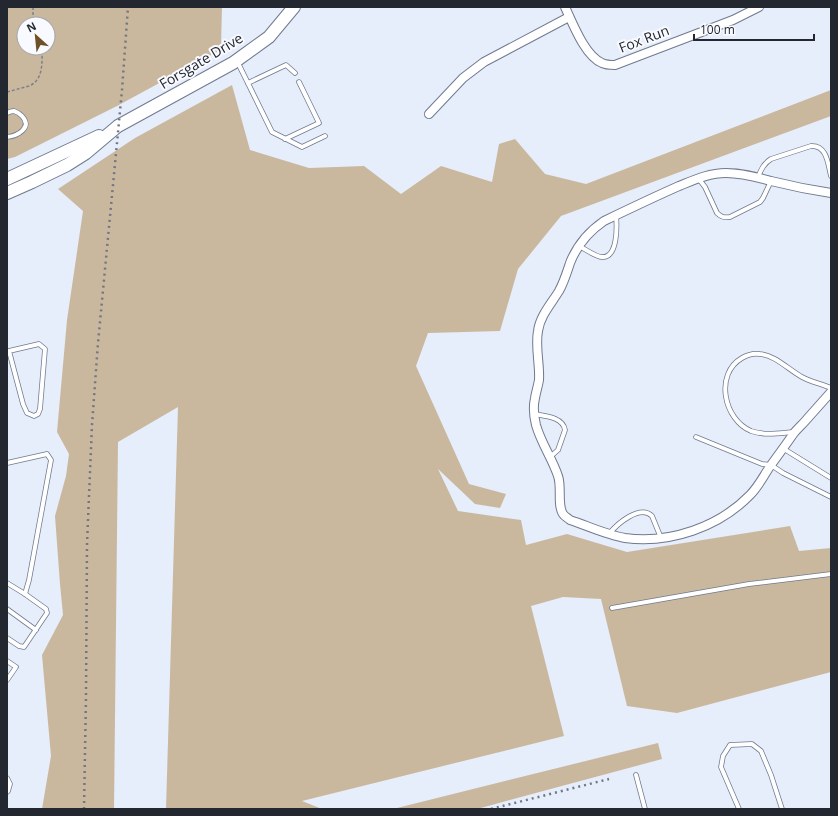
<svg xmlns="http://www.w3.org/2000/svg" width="838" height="816" viewBox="0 0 838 816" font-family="'Open Sans',sans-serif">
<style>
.green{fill:#cab89e;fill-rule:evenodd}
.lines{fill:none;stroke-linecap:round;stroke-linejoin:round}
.lane-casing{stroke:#707a8e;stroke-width:5.5}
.street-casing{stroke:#707a8e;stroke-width:10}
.primary-casing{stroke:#707a8e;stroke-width:14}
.path{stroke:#7b818b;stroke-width:1.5;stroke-dasharray:3 2;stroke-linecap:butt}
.lane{stroke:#fff;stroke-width:4}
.street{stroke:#fff;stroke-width:8}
.primary{stroke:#fff;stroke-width:12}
.rail{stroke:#727782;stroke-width:2.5;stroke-dasharray:2 4;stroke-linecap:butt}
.labels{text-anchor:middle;stroke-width:4;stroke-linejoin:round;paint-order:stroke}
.street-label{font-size:14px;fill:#23272f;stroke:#f8faff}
</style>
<rect width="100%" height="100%" fill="#e6edfb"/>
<g class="green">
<path d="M 7,7 L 222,7 L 221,46 L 222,49 L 117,106 L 15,157 L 7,159 ZM 24,24 L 48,24 L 48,48 L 24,48 Z"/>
<polygon points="232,85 250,150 309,168 364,166 401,194 441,166 492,182 499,144 515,139 545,174 586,184 831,90 831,116 561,216 518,269 500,331 428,333 416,366 469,484 506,494 500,508 475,504 438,469 458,511 521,520 526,545 567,534 627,552 790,526 799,551 831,548 831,672 677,713 627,706 601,599 563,597 531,606 564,736 302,801 322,809 166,809 178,407 118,442 114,809 42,809 51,756 42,655 63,615 60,584 55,516 66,476 69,454 57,432 67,320 83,211 58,189 135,138"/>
<polygon points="658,743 662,759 477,809 393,809"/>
</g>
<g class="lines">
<g class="lane-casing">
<g id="lane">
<polyline points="238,63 272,132 302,147 325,136"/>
<polyline points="248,83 286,65 295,73"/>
<path d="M 7,113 C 9,112 11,111 14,111 C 17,112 20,114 22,116 C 33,128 17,136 7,137"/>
<polyline points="285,139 319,123 299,82"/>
<path d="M 758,177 C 761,170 764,163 771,159 L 811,146 C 827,145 828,164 831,176"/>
<path d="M 698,178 L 705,187 L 717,213 C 721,217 724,218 730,217 L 760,202 L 763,198 L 771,181"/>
<path d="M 579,246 C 585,249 596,257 602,257 C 618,258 617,226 616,215"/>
<polyline points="7,352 9,351 39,344 45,349 40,409 38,414 34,416 27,413 23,404 9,351"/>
<path d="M 534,414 C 545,416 563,417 565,430 L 558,450 L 550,457"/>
<path d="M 794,432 C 780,433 765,436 751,431 C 724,420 714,374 742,358 C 747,355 753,353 760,354 C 775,355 789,370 802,377 C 811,382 822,384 831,388"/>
<polyline points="696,437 762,464 771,465 783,473 831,497"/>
<polyline points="784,449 831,478"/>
<polyline points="7,463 47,454 51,460 29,580 25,594 7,583"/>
<path d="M 609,534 C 617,524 640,504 652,516 L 661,538"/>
<polyline points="612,608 749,584 831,574"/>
<polyline points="7,609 36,630"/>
<polyline points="7,638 19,646 24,647 47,613 46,609 25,594"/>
<polyline points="7,661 16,667 7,680"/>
<polyline points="636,775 645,809"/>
<polyline points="7,778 10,784 8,791 7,792"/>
<polyline points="739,809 721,767 723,756 730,745 752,744 761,751 771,775 782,809"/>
</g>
</g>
<g class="street-casing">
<g id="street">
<path d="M 565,7 C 573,24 585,56 602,63 C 606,65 611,65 615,65 L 733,20 L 759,7"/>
<polyline points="429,114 463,78 484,62 569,17"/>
<path d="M 831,193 C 811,190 791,186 771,181 C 756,177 742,173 726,173 C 709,173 694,180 679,186 C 654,197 629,209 604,221 C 588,232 577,245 570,263 C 567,272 564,282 559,291 C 551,304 540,316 538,331 C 535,347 540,364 539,380 C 538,386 536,392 535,398 C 533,407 534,417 536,425 C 541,443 552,458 558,476 C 562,487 557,505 563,514 C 565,517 568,518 570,520 C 588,526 607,535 625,538 C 670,544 719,527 750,495 C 759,486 764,475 771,465 C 779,454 787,443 794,433 C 798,428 803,424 807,419 C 815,410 823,401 831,392"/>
</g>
</g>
<g class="primary-casing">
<g id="primary">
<polyline points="7,179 99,136"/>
<polyline points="7,193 32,182 67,165 86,153 118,126 233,63 269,37 294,7"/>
</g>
</g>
<g class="path">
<polyline points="33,7 33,18 35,24"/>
<path d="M 7,92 L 29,86 C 44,80 42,61 42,48"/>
</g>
<use href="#lane" class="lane"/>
<use href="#street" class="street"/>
<use href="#primary" class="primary"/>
<g class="rail">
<polyline points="84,809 86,696 87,544 92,425 98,343 122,90 128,7"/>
<polyline points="491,809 609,779"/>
</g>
</g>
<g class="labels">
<g class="street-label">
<text transform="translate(644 39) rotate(-21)" y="5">Fox Run</text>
<text transform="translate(201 61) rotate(-31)" y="5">Forsgate Drive</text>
</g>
</g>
<rect width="838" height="816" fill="none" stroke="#23272f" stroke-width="16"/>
<g transform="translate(36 36) rotate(333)"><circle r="19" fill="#f8faff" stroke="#a3a6ac"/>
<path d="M0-3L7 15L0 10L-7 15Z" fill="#6e5124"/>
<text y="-6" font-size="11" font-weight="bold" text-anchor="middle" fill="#23272f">N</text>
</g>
<path d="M694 34v6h120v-6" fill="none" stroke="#23272f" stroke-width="2"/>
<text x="700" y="34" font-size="12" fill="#23272f" stroke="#f8faff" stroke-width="3" paint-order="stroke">100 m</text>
</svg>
